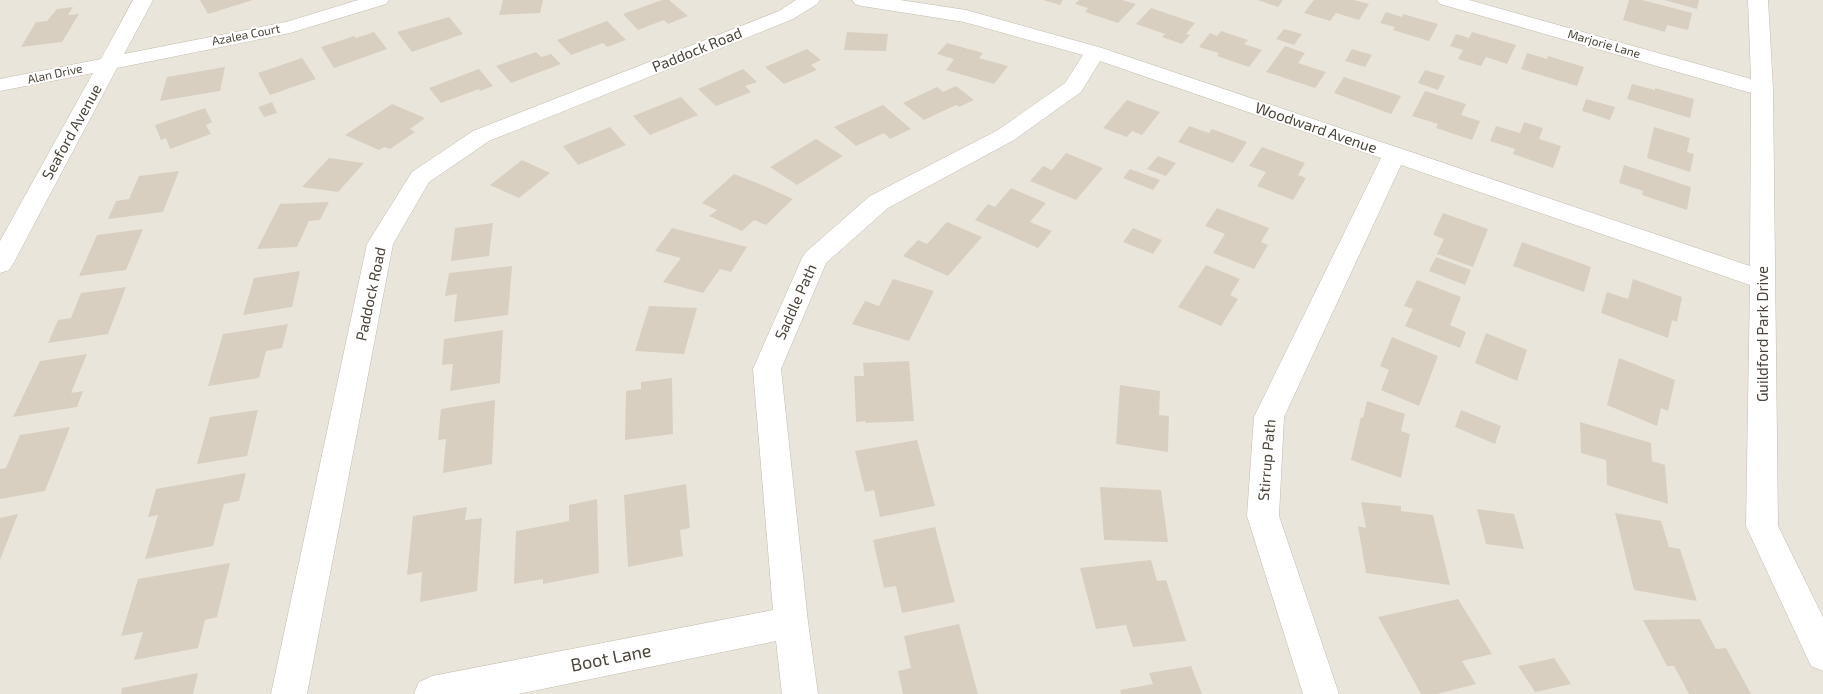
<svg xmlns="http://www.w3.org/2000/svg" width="1823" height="694" viewBox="0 0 1823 694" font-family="'Exo 2',sans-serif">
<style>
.residential{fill:#eae5da}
.building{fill:#d8cfc1}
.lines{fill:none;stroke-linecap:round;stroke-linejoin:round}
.minor-casing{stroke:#c2bbae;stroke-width:1}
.minor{fill:#fff;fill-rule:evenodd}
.labels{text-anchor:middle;stroke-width:4;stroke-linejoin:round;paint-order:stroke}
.far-street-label{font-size:12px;fill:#4b4439;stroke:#fff}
.street-label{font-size:15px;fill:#4b4439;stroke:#fff}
.near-street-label{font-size:18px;fill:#4b4439;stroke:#fff}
</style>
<rect width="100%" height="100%" fill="#f6f3ec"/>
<rect class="residential" x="0" y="0" width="1823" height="694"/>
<g class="building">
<polygon points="200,0 253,0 208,14"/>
<polygon points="503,0 543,0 540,13 499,15"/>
<polygon points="662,0 669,0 688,16 668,24 664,20 638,30 623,14"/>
<polygon points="1043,0 1063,0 1060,5"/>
<polygon points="1079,0 1122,0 1136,4 1118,23 1085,12 1088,8 1075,4"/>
<polygon points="1258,0 1283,0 1278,7"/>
<polygon points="1314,0 1354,0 1369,4 1359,20 1336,13 1330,21 1304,13"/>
<polygon points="1629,0 1642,0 1692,13 1688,30 1667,25 1665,32 1623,20"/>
<polygon points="1664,0 1699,0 1697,9"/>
<polygon points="73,7 68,15 79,14 62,42 21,47 36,22 47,21 57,9"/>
<polygon points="1151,8 1195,23 1186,34 1190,35 1182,44 1162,37 1165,34 1136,24"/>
<polygon points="1386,12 1402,17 1403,14 1438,24 1429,41 1393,30 1395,27 1380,23"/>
<polygon points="449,17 463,34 412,52 397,32"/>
<polygon points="607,21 626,40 607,47 603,43 571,55 557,40"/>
<polygon points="1284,29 1302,34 1294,45 1276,39"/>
<polygon points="1221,31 1248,40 1244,44 1262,50 1249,67 1217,56 1219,53 1199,47 1210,33 1217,36"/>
<polygon points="374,32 387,49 334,68 321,47 354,36 356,38"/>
<polygon points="847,32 888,34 886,51 844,50"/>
<polygon points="1472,32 1516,45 1507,64 1486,57 1481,66 1458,59 1463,50 1450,46 1456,34 1469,38"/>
<polygon points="947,43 983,53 979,58 1008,66 994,84 946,70 954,59 937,54"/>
<polygon points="1285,46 1305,53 1298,63 1326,72 1315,88 1266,72"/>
<polygon points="807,49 821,60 811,65 817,70 784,84 765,67"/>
<polygon points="1352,49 1372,55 1365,67 1345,61"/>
<polygon points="536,52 541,57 551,54 561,64 511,83 496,66"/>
<polygon points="1527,53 1547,59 1548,56 1584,67 1577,86 1521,69"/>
<polygon points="302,58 316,79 270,95 258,73"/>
<polygon points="225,67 220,91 160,101 167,77"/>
<polygon points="479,69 493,86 480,91 479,89 441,103 429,88"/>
<polygon points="743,69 757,82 745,86 751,92 716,106 698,89"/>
<polygon points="1425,70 1445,76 1438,90 1418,83"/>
<polygon points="1344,77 1401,96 1391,114 1334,93"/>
<polygon points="1632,84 1655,90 1655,88 1694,99 1690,118 1627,99"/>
<polygon points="956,86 974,100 959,107 956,105 924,120 903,103 937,87 943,92"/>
<polygon points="1425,91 1466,104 1461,115 1480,121 1472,140 1436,128 1438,124 1412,116"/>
<polygon points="681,97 698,115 650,135 633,116"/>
<polygon points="1586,99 1615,107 1610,120 1582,111"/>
<polygon points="1127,100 1160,112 1142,135 1132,131 1127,137 1103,128"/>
<polygon points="272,102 277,113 264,117 258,107"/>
<polygon points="392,104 425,118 410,129 415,132 390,149 384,147 379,150 345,135"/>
<polygon points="883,105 911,129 890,139 884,133 856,146 834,127"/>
<polygon points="205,108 212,122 206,125 211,134 170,149 166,138 161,140 155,125"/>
<polygon points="1524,122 1543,128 1539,139 1561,146 1553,168 1513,154 1515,149 1490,141 1496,126 1520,133"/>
<polygon points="1189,126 1209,133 1212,129 1247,142 1233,163 1178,142"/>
<polygon points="610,127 626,145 578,165 563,146"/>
<polygon points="1654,127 1690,138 1687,152 1694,154 1690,172 1647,158"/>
<polygon points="816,139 843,156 797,185 770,167"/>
<polygon points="1262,147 1305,163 1298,175 1306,178 1293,200 1257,186 1266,172 1249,166"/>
<polygon points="1066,153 1103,168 1076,200 1030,181 1043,166 1052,170"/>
<polygon points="1158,156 1176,163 1166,176 1147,169"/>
<polygon points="329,158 364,163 338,192 302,187"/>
<polygon points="522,160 550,173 519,198 490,185"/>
<polygon points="1624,165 1691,187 1687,210 1642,195 1643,191 1619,183"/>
<polygon points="1130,169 1160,180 1153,190 1123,178"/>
<polygon points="179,171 163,212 108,219 116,201 129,199 139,176"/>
<polygon points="734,174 762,185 793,199 766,225 754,220 742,231 709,216 717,210 702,203"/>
<polygon points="1011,188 1046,203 1030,222 1052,231 1038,248 975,220 988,204 995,207"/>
<polygon points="329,202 320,220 309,221 297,247 257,249 280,204"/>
<polygon points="1217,208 1269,228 1261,242 1268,245 1254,269 1213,253 1225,234 1205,226"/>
<polygon points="1443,213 1488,229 1473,267 1437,254 1444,239 1433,235"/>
<polygon points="947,222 982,237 948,276 903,256 918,240 927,244"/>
<polygon points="493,223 489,256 451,261 455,228"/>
<polygon points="672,228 747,247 731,272 720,269 703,293 663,282 681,258 655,251"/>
<polygon points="1133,228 1162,240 1153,254 1123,242"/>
<polygon points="143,229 126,270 79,276 97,235"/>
<polygon points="1522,242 1591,267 1584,292 1513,266"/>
<polygon points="1436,257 1471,270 1465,285 1429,271"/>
<polygon points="1206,265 1240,279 1230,295 1238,299 1221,326 1178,307"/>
<polygon points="512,266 508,315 454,322 457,294 445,296 449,273"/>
<polygon points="300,271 292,307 243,315 254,278"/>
<polygon points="893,279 934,291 909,341 852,324 865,301 879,306"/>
<polygon points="1633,279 1682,297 1677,322 1672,320 1668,338 1601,313 1607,292 1628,299"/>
<polygon points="1417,280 1461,297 1450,325 1466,332 1460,348 1405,326 1413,309 1404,306"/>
<polygon points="126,287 108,334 48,343 58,320 71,318 81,293"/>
<polygon points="649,306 697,308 684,354 635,351"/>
<polygon points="288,324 282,348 266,351 259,378 208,386 223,334"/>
<polygon points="503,330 500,383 450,391 453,364 442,365 444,339"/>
<polygon points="1486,333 1527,350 1517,381 1475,363"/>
<polygon points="1392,337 1438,356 1419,406 1381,390 1389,370 1380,366"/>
<polygon points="87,354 71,393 83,391 77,407 13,417 40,361"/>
<polygon points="1619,358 1675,380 1668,411 1661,408 1657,426 1607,405"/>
<polygon points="909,361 914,421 866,423 865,421 856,422 854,376 864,376 863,363"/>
<polygon points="672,378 673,434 625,440 626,391 641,389 641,382"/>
<polygon points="1120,385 1160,391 1159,415 1169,416 1168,452 1116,444"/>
<polygon points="495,400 492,464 443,473 446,439 438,440 441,409"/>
<polygon points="1367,401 1405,414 1401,431 1410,434 1401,478 1351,460 1361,417 1363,418"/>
<polygon points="258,410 247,456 197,464 210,417"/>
<polygon points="1461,410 1501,426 1495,444 1455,427"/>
<polygon points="1580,422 1651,443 1652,461 1665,465 1668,504 1607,485 1606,460 1581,453"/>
<polygon points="70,427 45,491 0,499 0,469 6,468 20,435"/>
<polygon points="917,440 935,506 880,517 874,490 865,492 855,451"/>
<polygon points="246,473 239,501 224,504 213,546 145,559 158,515 148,517 156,489"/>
<polygon points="686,484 690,528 680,530 683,556 628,567 624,495"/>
<polygon points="1100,487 1161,490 1168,542 1104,540"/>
<polygon points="597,499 599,573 543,584 543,579 514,584 516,531 569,521 569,505"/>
<polygon points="1361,502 1401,506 1401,511 1433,515 1450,585 1366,573 1358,526 1366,528"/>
<polygon points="467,507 465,520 482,518 477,591 420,602 422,572 407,575 413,516"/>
<polygon points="1477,509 1514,514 1524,549 1486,544"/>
<polygon points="1615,513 1661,521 1669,547 1680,549 1697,601 1634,590"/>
<polygon points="18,514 0,560 0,518"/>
<polygon points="935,527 955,602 902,613 896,586 884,588 873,540"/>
<polygon points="1151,560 1157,581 1166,580 1186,641 1133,647 1126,625 1096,629 1080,568"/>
<polygon points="230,563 217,617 205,620 198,648 134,660 143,632 121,636 138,579"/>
<polygon points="1458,599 1492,654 1462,661 1476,684 1437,694 1421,694 1378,617"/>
<polygon points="1700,619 1716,649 1726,648 1751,694 1689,694 1674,666 1667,666 1643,620"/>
<polygon points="959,624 978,694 903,694 898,671 911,668 904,636"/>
<polygon points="1554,658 1571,684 1535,692 1518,666"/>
<polygon points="1191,666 1202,694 1121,694 1120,690 1153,684 1149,673"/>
<polygon points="198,673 193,694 121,694 122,688"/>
</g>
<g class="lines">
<g class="minor-casing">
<g id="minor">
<polygon points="133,0 153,0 124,54 286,22 358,0 389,0 386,4 290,33 117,68 13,264 9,270 0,273 0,241 93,73 0,91 0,79 101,59"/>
<polygon points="796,0 820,0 817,4 793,19 489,141 429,182 393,244 307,694 271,694 367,244 412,172 473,131 779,11"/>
<polygon points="852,0 900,0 966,10 1102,48 1750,266 1751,93 1440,4 1437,0 1469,0 1751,79 1748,0 1768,0 1773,89 1778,526 1823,617 1823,671 1811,666 1746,526 1750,285 1401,165 1284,417 1279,516 1339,694 1303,694 1247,516 1254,417 1381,158 1100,61 1081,92 1014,140 888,208 826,263 781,369 808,622 818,694 782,694 776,641 518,694 414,694 419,682 432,676 773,610 753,369 802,258 806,252 870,196 998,130 1065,83 1083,55 964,22 862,6 855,4"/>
</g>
</g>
<use href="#minor" class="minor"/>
</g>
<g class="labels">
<g class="far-street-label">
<text transform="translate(246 35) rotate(-11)" y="4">Azalea Court</text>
<text transform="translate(1604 44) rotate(16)" y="4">Marjorie Lane</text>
<text transform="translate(55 74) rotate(-12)" y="4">Alan Drive</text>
</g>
<g class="street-label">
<text transform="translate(697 50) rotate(-22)" y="5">Paddock Road</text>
<text transform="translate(1316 128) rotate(19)" y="5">Woodward Avenue</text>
<text transform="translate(72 132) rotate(-61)" y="5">Seaford Avenue</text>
<text transform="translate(371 294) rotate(-78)" y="5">Paddock Road</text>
<text transform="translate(796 302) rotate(-66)" y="5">Saddle Path</text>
<text transform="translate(1763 334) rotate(-90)" y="5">Guildford Park Drive</text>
<text transform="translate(1267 460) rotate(-85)" y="5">Stirrup Path</text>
</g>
<g class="near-street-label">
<text transform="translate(611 658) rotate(-11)" y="6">Boot Lane</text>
</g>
</g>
</svg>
